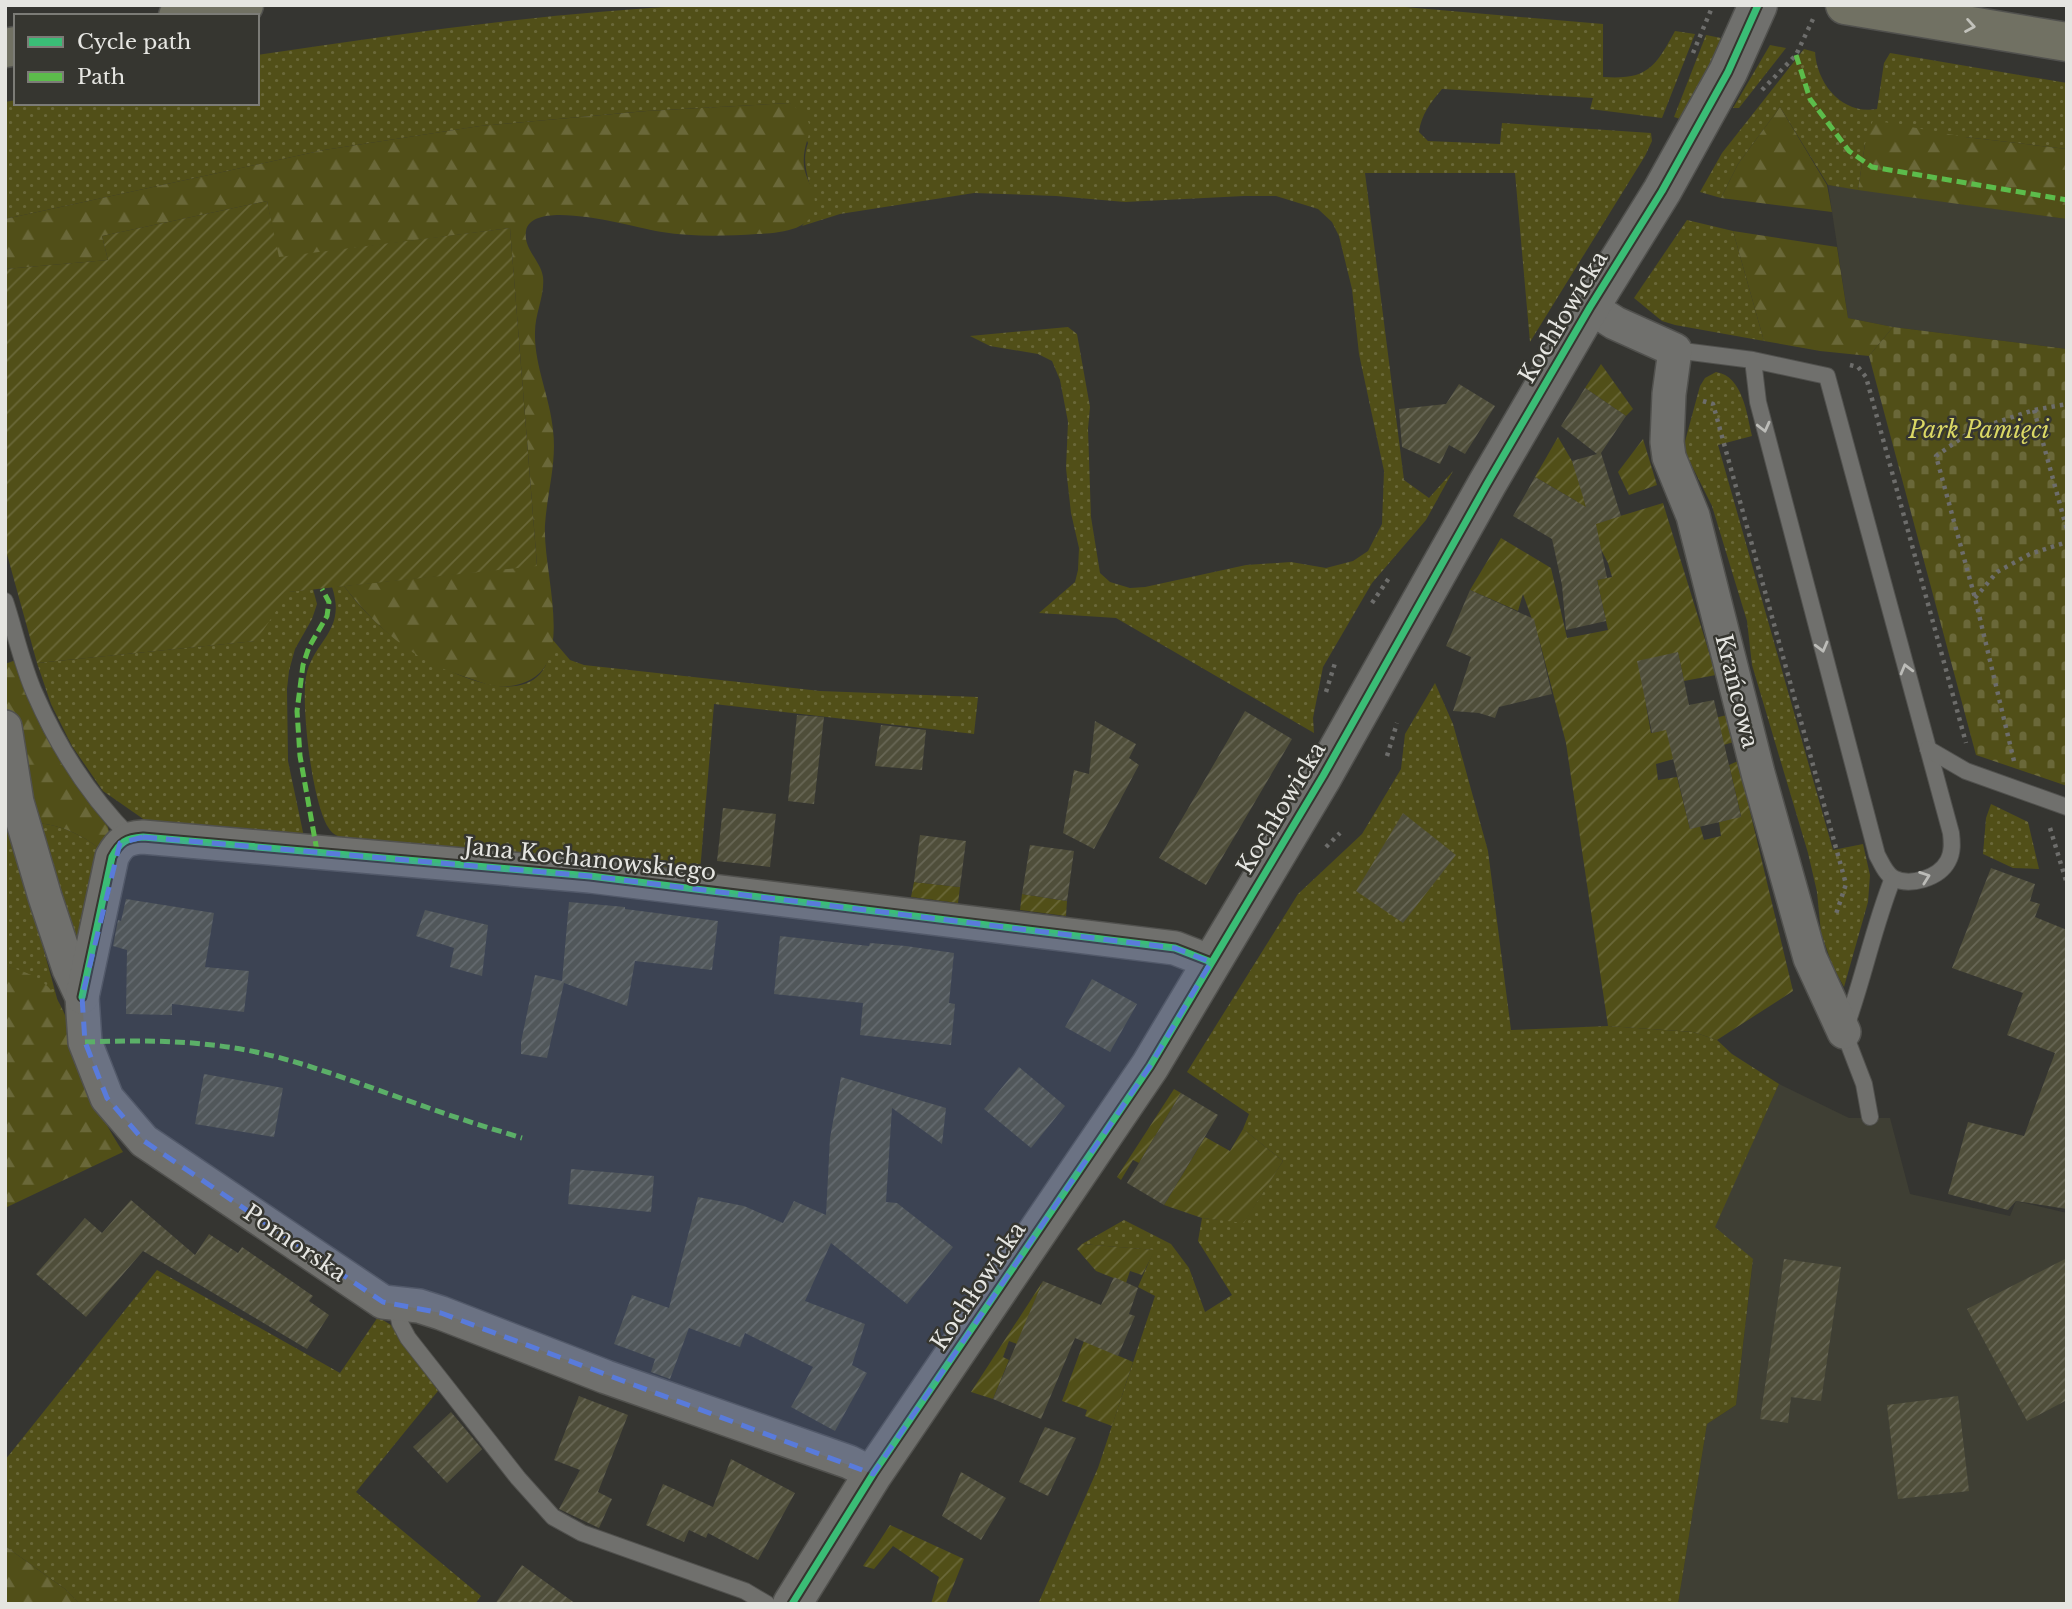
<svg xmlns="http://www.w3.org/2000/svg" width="2072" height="1609" viewBox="0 0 2072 1609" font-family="'Libre Baskerville',serif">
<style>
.built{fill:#3f3f34}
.grass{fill:url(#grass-dots)}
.forest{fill:url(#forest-firs)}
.cemetery{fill:url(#cemetery-stones)}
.garden{fill:url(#garden-furrows)}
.building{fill:url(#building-hatch)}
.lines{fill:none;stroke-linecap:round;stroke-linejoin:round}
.service-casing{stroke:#51514e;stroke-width:18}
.minor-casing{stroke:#51514e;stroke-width:36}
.tertiary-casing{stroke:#51514e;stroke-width:41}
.motorway-casing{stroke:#51514e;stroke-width:41}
.path{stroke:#6d6d6b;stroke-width:4.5;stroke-dasharray:3.5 5;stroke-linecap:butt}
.service{stroke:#70706d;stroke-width:16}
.minor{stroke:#70706d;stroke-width:33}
.tertiary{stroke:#70706d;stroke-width:38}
.motorway{stroke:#717163;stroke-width:38}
.quiet{stroke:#5cbc4b;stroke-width:5;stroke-dasharray:10 5;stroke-linecap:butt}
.cycleway-casing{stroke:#363630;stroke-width:11}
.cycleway{stroke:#3abd76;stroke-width:7}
.oneway{stroke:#c2c2bb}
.oneway2{stroke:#bcbcb8}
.marked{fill:#597bdb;fill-opacity:0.2;stroke:#597bdb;stroke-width:5;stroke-dasharray:14 9;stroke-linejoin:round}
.labels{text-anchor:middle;stroke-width:5;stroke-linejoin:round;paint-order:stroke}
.street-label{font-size:23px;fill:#e5e5e1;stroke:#363630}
.park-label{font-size:23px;font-style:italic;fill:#dad765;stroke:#363630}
</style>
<defs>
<pattern id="grass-dots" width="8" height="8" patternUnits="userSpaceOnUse" patternTransform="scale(1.75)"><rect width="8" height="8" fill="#514f18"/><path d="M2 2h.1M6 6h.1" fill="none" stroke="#6a6839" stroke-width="1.8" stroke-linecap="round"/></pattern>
<pattern id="forest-firs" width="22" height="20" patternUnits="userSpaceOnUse" patternTransform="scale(1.75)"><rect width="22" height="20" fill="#514f18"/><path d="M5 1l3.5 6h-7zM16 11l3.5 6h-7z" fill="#6a6839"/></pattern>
<pattern id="cemetery-stones" width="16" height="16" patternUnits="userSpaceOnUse" patternTransform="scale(1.75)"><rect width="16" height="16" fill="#514f18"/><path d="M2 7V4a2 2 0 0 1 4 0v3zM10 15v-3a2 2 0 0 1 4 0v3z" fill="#6a6839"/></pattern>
<pattern id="garden-furrows" width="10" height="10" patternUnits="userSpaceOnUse" patternTransform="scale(1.75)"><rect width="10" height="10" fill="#514f18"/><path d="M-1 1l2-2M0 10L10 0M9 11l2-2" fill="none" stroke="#6a6839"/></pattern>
<pattern id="building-hatch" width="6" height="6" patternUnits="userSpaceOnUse" patternTransform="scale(1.75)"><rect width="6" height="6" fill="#4f4e3a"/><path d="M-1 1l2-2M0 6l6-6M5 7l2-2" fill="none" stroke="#686756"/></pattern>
</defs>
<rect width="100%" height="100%" fill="#353531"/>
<g class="built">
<polygon points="1828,185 2067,219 2067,349 1893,327 1848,318"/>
<polygon points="1779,1084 1849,1118 1890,1118 1910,1194 2010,1216 2016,1201 2067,1213 2067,1604 1678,1604 1707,1424 1736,1405 1753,1260 1714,1227"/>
</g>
<g class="grass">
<path d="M 701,5 L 1382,5 L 1603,24 L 1603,77 C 1647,80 1655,68 1675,31 L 1695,34 L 1662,118 L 1590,109 L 1593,98 L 1442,89 C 1431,102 1421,115 1419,132 L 1428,141 L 1500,144 L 1502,123 L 1651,133 L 1652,141 L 1645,156 L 1530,342 L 1515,173 L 1365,173 L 1404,480 L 1429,498 L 1453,471 L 1426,520 L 1372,583 L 1323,667 L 1313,718 L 1314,733 L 1116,618 L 1039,613 L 1075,582 L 1078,570 L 1079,548 L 1071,513 L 1066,468 L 1068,422 L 1060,380 L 1052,361 L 1038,354 L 990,346 L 970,336 L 1068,327 L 1077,334 L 1090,407 L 1088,429 L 1091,517 L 1100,573 L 1110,582 L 1130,588 L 1145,587 L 1246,565 L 1291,562 L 1326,568 L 1353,561 L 1368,551 L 1382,524 L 1384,471 L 1359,354 L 1352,289 L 1339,236 L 1332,222 L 1318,209 L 1276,196 L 1244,196 L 1125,202 L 1056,196 L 974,193 L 840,214 L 802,226 C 827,198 796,175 808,143 L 790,103 L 646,111 L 480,126 L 324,150 L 5,219 L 5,102 L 16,100 L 16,103 L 257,103 L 257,55 C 405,33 552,12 701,5 Z"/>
<polygon points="1706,35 1726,39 1685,112 1680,119 1674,117"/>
<polygon points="1770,45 1786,48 1739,108 1733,108"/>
<path d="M 1804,49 L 1815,52 C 1817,84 1842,115 1877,109 L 1884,63 L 1890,53 L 2067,83 L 2067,149 L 1965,137 L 1865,144 L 1858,190 L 1828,185 L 1780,107 L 1738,164 L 1721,198 L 1700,192 L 1722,153 Z"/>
<polygon points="1687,220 1733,231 1764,341 1675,325 1662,321 1634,298"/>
<path d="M 1716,372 C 1743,376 1747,415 1752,436 L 1718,445 L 1833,850 L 1863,844 L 1870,875 L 1868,902 L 1844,987 L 1833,967 L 1821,933 L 1817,892 L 1808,853 L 1752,665 L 1747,621 L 1712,506 L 1687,456 L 1684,445 L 1700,386 L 1705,378 Z"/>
<path d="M 344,586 C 358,605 374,622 393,637 C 422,659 507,710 540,674 C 549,664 550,651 552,639 L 570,660 L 584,665 L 820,691 L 978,697 L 974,734 L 714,704 L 700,872 L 350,840 C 340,837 333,836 328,827 C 312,801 301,707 306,677 C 313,640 347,632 332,587 Z"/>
<polygon points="313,589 317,604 312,619 295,649 289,671 287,689 288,761 304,837 149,823 103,791 72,746 51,704 37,663 255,641 288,592"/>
<polygon points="1435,683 1453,724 1488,851 1511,1030 1608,1026 1693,1032 1717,1040 1732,1054 1779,1084 1715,1227 1753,1259 1736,1405 1707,1424 1678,1604 1038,1604 1098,1468 1155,1296 1138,1287 1154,1250 1082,1244 1124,1220 1171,1244 1189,1268 1205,1312 1232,1295 1198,1241 1202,1218 1244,1222 1283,1161 1243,1129 1249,1114 1187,1072 1298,894 1362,834 1401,769 1405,734"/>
<polygon points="1991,804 2028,822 2039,869 2013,868 1983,854 1986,818"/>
<path d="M 5,808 L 58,1002 C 43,980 31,974 5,966 Z"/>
<path d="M 32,823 C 58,823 87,836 105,854 L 81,958 Z"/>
<polygon points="157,1270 340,1373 378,1317 391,1325 438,1391 356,1492 481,1596 475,1604 80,1604 65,1589 5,1546 5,1460"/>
</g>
<g class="forest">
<path d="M 790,103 C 826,129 801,133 804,166 C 805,178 815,190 815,203 C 815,231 778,233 757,234 C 727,236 692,237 662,232 C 639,229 532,196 526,231 C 523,249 541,261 543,277 C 545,295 535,313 535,332 C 534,365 550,397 553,430 C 557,463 547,493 545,525 C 543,564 564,628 547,663 C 536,685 505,691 483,683 C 470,678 455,674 441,668 C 403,651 369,619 344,586 L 537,565 L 510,228 L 278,258 L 267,201 L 102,236 L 108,260 L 5,269 L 5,219 L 324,150 L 480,126 L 647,111 Z"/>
<polygon points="1780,107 1827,185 1832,212 1721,198 1738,164"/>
<polygon points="1873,120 1965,137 2067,149 2067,219 1858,190 1865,144"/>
<polygon points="1733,231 1837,247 1848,318 1893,327 1869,356 1820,351 1764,341"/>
<path d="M 13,661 L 19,664 L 89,802 L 108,827 L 110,837 L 105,854 C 87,836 58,823 32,823 C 13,779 5,713 5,664 Z"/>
<path d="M 5,966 C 19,970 34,974 45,984 C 68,1004 77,1056 88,1084 C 97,1108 109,1130 123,1152 L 5,1208 Z"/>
<polygon points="5,1546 65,1589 80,1604 5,1604"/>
</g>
<polygon class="cemetery" points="1893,327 2067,349 2067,786 1976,755 1869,356"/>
<g class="garden">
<polygon points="267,201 279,257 510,228 537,566 289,592 256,641 37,663 5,547 5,269 108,260 102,236"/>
<polygon points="1601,364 1633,409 1626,416 1585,388"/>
<polygon points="1558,437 1572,461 1594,524 1663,503 1716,675 1684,681 1678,653 1646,705 1651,733 1727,715 1734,742 1656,764 1658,780 1677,777 1690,829 1700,826 1704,840 1721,836 1719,822 1741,816 1729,765 1738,761 1793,991 1717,1040 1693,1032 1608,1026 1566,743 1539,639 1523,594 1518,611 1470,590 1501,538 1551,568 1567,638 1608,630 1597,580 1612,577 1608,563 1576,501 1535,477"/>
<polygon points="1643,439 1657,485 1629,495 1618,472"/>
<polygon points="914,882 960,887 958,903 911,897"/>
<polygon points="1022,894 1067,901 1066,916 1020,910"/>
<polygon points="1174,1089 1181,1093 1139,1163 1133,1160 1121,1180 1117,1177"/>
<polygon points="1243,1129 1283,1161 1244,1223 1202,1218 1164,1205 1205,1137 1230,1151"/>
<polygon points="1082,1244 1155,1250 1142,1275 1130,1271 1126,1283 1096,1271 1077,1249"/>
<polygon points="1043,1281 1017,1344 1009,1341 1003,1357 1009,1360 993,1399 971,1392"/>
<polygon points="1084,1341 1133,1362 1112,1426 1085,1416 1087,1410 1062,1401"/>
<polygon points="890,1525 964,1559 946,1604 931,1604 939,1577 893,1546 874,1569 863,1566"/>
</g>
<g class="building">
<polygon points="1459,384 1495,406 1465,454 1449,445 1440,464 1402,447 1399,409 1446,404"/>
<polygon points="1585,388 1626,416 1601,453 1621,516 1596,524 1607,578 1597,580 1606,621 1566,630 1562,585 1552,539 1513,516 1535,477 1586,507 1572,461 1597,454 1561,426"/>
<polygon points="1470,590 1534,619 1552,694 1499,707 1495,718 1479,713 1453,711 1471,657 1446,646"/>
<polygon points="1678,652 1689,705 1714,700 1741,817 1690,829 1666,730 1652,733 1637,661"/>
<polygon points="1245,711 1292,739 1206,885 1159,858"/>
<polygon points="797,715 824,717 814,804 788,801"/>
<polygon points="1095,721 1136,744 1129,758 1139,765 1094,849 1063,833 1074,770 1089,774"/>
<polygon points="881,725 926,730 922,770 875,766"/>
<polygon points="723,808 776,814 770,867 717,861"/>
<polygon points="1403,813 1456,855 1403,923 1356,891"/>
<polygon points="920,835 966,841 960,887 914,882"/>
<polygon points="1030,845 1074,851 1067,901 1022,894"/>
<polygon points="1991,868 2035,884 2030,901 2040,904 2035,917 2067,930 2067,1209 2016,1201 2008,1210 1948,1194 1968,1122 2024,1136 2055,1053 2007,1035 2023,993 1952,968"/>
<polygon points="126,899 214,913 205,967 249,971 244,1012 172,1004 172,1015 126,1014 127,950 113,946 118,920 121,921"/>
<polygon points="569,902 625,907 625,909 718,921 712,970 635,961 627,1006 564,983 547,1058 521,1054 521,1042 535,975 562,981"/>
<polygon points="425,910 488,925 482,976 450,967 454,948 416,936"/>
<polygon points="780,936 869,946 870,943 906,946 954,953 949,1003 955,1004 951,1045 860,1035 863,1003 774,994"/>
<polygon points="1092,979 1137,1004 1110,1052 1065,1027"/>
<polygon points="1019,1067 1065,1106 1031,1148 984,1109"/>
<polygon points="204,1074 283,1088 274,1137 195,1124"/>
<polygon points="841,1077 946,1108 942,1144 892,1108 886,1202 897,1203 953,1247 907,1304 831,1243 805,1301 865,1324 852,1365 867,1373 835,1431 791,1407 813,1367 745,1333 740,1347 689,1328 670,1379 651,1372 655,1359 614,1344 632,1295 669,1308 698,1197 744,1206 783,1223 794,1201 826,1215 830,1138"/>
<polygon points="1181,1093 1218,1115 1164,1205 1127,1183"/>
<polygon points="571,1169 654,1176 651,1212 568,1204"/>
<polygon points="131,1200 195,1255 209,1234 238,1253 242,1247 313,1296 309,1301 329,1315 307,1349 143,1251 86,1317 36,1274 85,1218 102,1233"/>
<polygon points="2067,1258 2067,1400 2027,1421 1967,1309"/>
<polygon points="1784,1259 1841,1267 1821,1401 1791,1397 1788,1423 1760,1419"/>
<polygon points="1114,1277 1138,1288 1129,1314 1135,1316 1118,1356 1075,1338 1041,1419 993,1399 1043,1281 1101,1305"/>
<polygon points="579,1396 628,1415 598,1492 612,1499 599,1528 559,1509 580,1470 554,1460"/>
<polygon points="1958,1396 1969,1491 1898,1499 1887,1405"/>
<polygon points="451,1412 482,1449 447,1483 413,1447"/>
<polygon points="1045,1427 1076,1438 1048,1496 1019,1482"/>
<polygon points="731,1459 795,1493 758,1560 708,1533 706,1538 689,1530 684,1542 646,1525 663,1484 713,1507"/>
<polygon points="961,1472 1006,1498 981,1540 942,1516"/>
<polygon points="522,1565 576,1604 495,1604"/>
</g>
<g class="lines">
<g class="service-casing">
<g id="service">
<path d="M 1675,350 L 1753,360 L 1827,376 L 1951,833 C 1952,842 1953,852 1948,861 C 1939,878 1910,887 1893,878 C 1885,873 1881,862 1877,855 L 1758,402 L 1753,360"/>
<path d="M 5,601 C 15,631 22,665 35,694 C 58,747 90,797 131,838"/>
<polyline points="1928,749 1966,771 2067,807"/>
<path d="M 1870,1117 L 1864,1084 L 1844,1032 C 1863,981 1873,928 1893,878"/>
<polyline points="396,1305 400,1323 408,1338 518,1478 553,1517 582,1533 745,1591 767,1604"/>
</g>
</g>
<g class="minor-casing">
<g id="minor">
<polyline points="1590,307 1615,323 1675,350 1669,394 1667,442 1669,457 1693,516 1758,773 1810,958 1844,1032"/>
<polyline points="5,727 17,802 45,897 69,969 82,997 85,1042 107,1098 144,1141 383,1302 419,1306 441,1313 606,1377 849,1462 873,1474"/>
<path d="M 82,997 L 112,857 C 120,842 126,838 143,837 L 590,876 L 1175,948 L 1211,962"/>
</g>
</g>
<g class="tertiary-casing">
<polyline id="tertiary" points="792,1604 873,1474 1150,1066 1323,776 1487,484 1590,307 1662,191 1728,72 1758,5"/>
</g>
<g class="motorway-casing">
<g id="motorway">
<polyline points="1845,5 2067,42"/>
<polyline points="178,16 244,5"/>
<polyline points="5,48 16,46"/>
</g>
</g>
<g class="path">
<polyline points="1693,53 1713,5"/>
<polyline points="1762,90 1796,55 1813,19"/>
<polyline points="1850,365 1858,367 1866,377 1966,743"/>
<polyline points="1703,401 1713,404 1846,884 1835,917"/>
<polyline points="2034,410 2067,530"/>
<polyline points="1975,598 1997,572 2030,554 2067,542"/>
<polyline points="1372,603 1389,578"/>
<polyline points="1326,692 1335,663"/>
<polyline points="1387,756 1397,723"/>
<polyline points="2014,761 1975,598 1936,456 1973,430 2034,410 2067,404"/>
<polyline points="2050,828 2067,884"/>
<polyline points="1326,847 1340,833"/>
</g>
<use href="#service" class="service"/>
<use href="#minor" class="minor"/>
<use href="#tertiary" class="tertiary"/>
<use href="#motorway" class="motorway"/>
<g class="quiet">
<polyline points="1796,55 1810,99 1849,151 1872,167 2067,200"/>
<polyline points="317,851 300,756 297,711 303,665 309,647 327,616 329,602 322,589"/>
<path d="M 85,1042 C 139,1040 192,1040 246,1050 C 304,1061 359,1084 415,1103 C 450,1116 486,1127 522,1138"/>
</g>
<g class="cycleway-casing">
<g id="cycleway">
<path d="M 82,997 L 112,857 C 120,842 126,838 143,837 L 590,876 L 1175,948 L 1211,962"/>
<polyline points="792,1604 873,1474 1150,1066 1323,776 1487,484 1590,307 1662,191 1728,72 1758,5"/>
</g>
</g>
<use href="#cycleway" class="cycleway"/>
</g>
<defs><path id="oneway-chevron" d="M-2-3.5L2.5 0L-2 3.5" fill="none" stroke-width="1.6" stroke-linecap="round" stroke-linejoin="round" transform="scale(1.75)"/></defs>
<use class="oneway" href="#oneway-chevron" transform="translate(1970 26) rotate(10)"/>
<g class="oneway2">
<use href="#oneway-chevron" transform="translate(1764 427) rotate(76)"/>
<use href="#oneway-chevron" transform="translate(1822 647) rotate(75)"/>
<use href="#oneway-chevron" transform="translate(1906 669) rotate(-105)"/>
<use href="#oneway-chevron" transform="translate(1925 877) rotate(-20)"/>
</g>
<path class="marked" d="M 143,837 L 590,876 L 1175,948 L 1211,962 L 1150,1066 L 873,1474 L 441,1313 L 383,1302 L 144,1141 L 107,1098 L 85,1042 L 82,997 L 120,843 Z"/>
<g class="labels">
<g class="street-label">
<text transform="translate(1563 317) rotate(-59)" y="8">Kochłowicka</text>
<text transform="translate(1737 691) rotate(76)" y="8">Krańcowa</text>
<text transform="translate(1281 808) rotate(-59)" y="8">Kochłowicka</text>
<text transform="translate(590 859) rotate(6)" y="8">Jana Kochanowskiego</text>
<text transform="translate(295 1243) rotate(34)" y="8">Pomorska</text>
<text transform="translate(978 1286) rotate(-56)" y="8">Kochłowicka</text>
</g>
<g class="park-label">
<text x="1979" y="438">Park Pamięci</text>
</g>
</g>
<rect width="2072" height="1609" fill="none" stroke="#e5e5e1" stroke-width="14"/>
<rect x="14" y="14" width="245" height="91" fill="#363630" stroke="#7c7c77" stroke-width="2"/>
<rect x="28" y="37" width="35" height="10" fill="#3abd76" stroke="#7c7c77" stroke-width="2"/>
<text x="77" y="49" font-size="21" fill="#e5e5e1">Cycle path</text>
<rect x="28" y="72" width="35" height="10" fill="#5cbc4b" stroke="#7c7c77" stroke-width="2"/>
<text x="77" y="84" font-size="21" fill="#e5e5e1">Path</text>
</svg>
